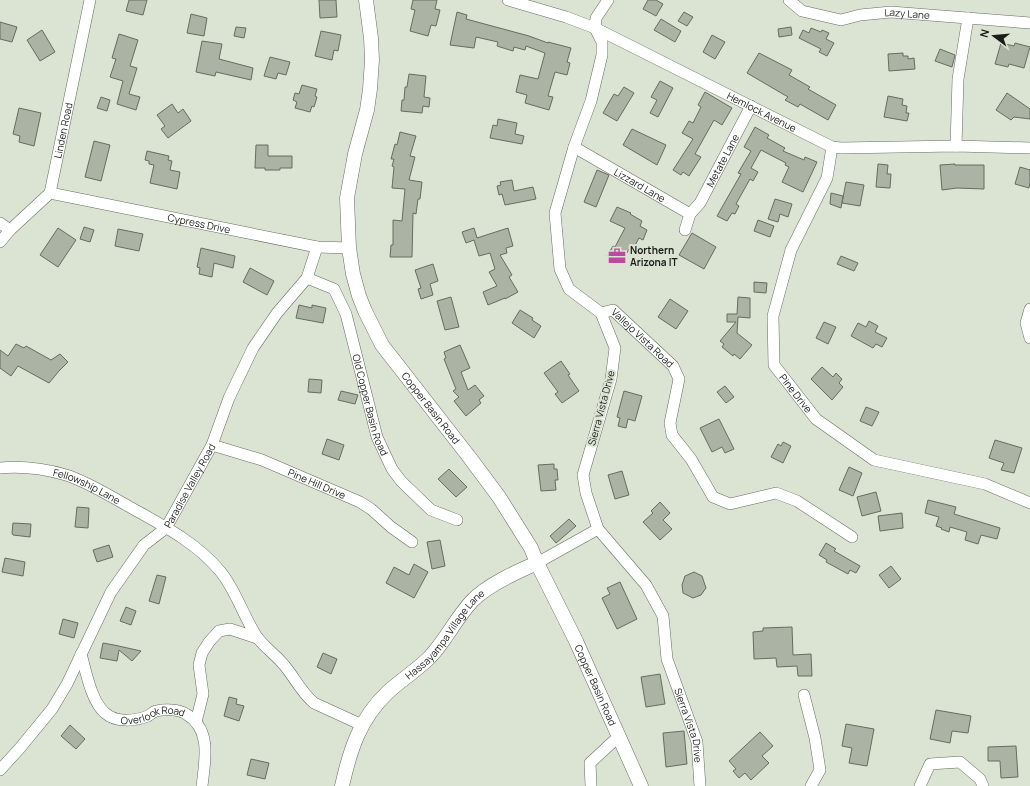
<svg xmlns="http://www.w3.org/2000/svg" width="1030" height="786" viewBox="0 0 1030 786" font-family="Manrope,sans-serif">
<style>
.building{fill:#abb3a4;stroke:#666c5f}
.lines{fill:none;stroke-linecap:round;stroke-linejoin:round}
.minor-casing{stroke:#666c5f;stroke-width:12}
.tertiary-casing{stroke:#666c5f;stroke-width:15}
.minor{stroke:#fff;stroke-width:11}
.tertiary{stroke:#fff;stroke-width:14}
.labels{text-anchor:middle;stroke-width:4;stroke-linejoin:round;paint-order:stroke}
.street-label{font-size:10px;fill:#1a1d18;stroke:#dbe3d3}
.poi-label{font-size:10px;font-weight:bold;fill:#1a1d18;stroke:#dbe3d3;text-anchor:start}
</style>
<rect width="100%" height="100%" fill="#dbe3d3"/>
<g class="building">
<polygon points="129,0 147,0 143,15 126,11"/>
<polygon points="319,0 336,0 337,17 320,18"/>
<polygon points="413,0 437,0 435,9 440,10 436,26 431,25 428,36 410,31 415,10 411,9"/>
<polygon points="648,0 656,0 663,4 656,16 643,9"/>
<polygon points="457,12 467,15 466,19 529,36 548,43 548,42 571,48 567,62 570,63 567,75 555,72 548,96 553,97 549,110 525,103 527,95 516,92 520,75 538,79 545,53 526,46 525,50 514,47 513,51 497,46 498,42 476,37 474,48 450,45"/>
<polygon points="684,12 693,17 687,26 678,21"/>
<polygon points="191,14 207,18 204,36 187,33"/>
<polygon points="661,19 681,31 675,42 654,30"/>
<polygon points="0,22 17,27 12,42 0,39"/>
<polygon points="236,27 246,28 244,38 234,36"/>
<polygon points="791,27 792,35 779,37 778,29"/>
<polygon points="811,28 821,32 822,30 829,33 826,39 834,43 827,56 819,52 821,49 799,38 803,30 809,33"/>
<polygon points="42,30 55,52 40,61 27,40"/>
<polygon points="321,31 341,35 338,51 334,50 332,60 315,56"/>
<polygon points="119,34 138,40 130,66 137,68 129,94 140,97 136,110 117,104 123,81 110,77 116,59 112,58"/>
<polygon points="712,35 725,42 715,59 703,52"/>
<polygon points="202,41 222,44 219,59 253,68 251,80 216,72 215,76 196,72"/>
<polygon points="1001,43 1014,46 1015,43 1030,47 1024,68 1009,64 1008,67 995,64"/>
<polygon points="940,49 955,55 952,67 935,61"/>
<polygon points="759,53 792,70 789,75 810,87 808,89 836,105 828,120 800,104 798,107 785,100 788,97 747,73"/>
<polygon points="903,53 903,56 908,56 908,59 914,58 915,69 889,71 888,54"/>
<polygon points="270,57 290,62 286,75 278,73 276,79 264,76"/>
<polygon points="409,74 426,76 424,97 430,98 429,107 423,106 422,113 401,111 402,100 404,100 405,87 407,87"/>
<polygon points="660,81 673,88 658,117 650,113 657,100 651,97"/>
<polygon points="302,85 317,89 315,96 317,97 314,107 312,106 310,112 295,108 297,102 293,100 295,93 299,94"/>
<polygon points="624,87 634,93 617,121 603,113 614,94 618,96"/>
<polygon points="705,92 732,108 722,125 714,120 695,154 701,157 689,176 683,172 681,175 673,170 693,139 682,133 689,121 693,123 701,107 698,105"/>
<polygon points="1007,93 1030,109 1030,119 1014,117 1011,120 996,110"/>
<polygon points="888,96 903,99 902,105 907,106 906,113 909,113 907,121 884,117"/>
<polygon points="101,97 110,100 107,111 97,108"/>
<polygon points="172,104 178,113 183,109 191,121 168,138 161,129 165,126 157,115"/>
<polygon points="19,108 41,113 34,146 19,142 20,136 13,134"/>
<polygon points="498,119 517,123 515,134 524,136 522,144 490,138 493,125 497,126"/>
<polygon points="755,127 769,135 767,138 785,148 783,151 804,160 805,157 817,162 803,192 782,182 789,167 785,165 786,163 761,150 751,168 758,172 753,181 750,179 736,204 739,206 735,214 732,213 727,221 717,216 741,174 738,173 751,151 744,147"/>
<polygon points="632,129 666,145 657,165 623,145"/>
<polygon points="400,132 416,136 410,156 415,157 409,180 422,182 420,199 418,199 416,214 413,213 412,257 390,257 391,245 393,245 393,220 402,221 405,189 392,188 394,167 392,166 394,159 391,159 395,144 397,145"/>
<polygon points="94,141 110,145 101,181 85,177"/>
<polygon points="256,145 268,145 268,156 292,156 292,168 280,168 280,170 265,170 265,168 255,168"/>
<polygon points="147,151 169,156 168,160 172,161 170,170 180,172 177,189 150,183 154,165 149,164 149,161 145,160"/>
<polygon points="878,164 888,165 887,174 891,174 890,188 876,187"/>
<polygon points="955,164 955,165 984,165 984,189 957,188 942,190 940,165"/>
<polygon points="1020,167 1030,170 1030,182 1029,188 1015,184"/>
<polygon points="597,170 609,175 596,207 584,202"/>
<polygon points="512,180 514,191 533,187 536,199 505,205 502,194 499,195 497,186 501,185 500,182"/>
<polygon points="846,182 864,185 860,206 842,203"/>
<polygon points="831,193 843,196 841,208 830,204"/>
<polygon points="775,199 792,204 788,217 780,214 778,222 768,219"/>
<polygon points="617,207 631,213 630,214 642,221 640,226 647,230 643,240 639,238 632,251 629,249 621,264 607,256 613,246 615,247 625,228 610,221"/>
<polygon points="758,220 774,226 770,237 754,231"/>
<polygon points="84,227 94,230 90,242 80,239"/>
<polygon points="58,228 76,240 58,267 40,255"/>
<polygon points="474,228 477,238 508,228 513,246 506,248 507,253 500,255 512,275 509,277 518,292 505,299 505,298 488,305 483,292 497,286 489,272 495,269 490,253 479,256 474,240 466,243 462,232"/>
<polygon points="118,229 143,234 139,251 115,246"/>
<polygon points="692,233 716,247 704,269 679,255"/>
<polygon points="201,248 235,256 233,268 214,263 212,277 199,274 200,268 197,267"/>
<polygon points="841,256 858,263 854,271 837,264"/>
<polygon points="433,264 438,281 430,284 433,295 421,299 418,289 421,288 415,270"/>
<polygon points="250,268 274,281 267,295 243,282"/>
<polygon points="754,282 767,283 766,293 754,292"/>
<polygon points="451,297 459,327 445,330 437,301"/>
<polygon points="738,297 750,298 750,318 738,317 737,333 752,345 740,359 734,354 733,356 722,347 724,344 720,341 736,322 727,322 727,314 737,314"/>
<polygon points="670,299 688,311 676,329 658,317"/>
<polygon points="299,305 312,308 312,305 326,308 323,323 296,318"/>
<polygon points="520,310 533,318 532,320 541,326 534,338 512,323"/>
<polygon points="869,321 878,326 875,332 887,338 882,347 876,344 873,348 851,336 858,323 866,327"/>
<polygon points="824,322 836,327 828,344 816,338"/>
<polygon points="16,344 24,348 26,346 51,360 60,354 68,362 59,371 49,383 18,366 11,376 0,368 0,350 8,356"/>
<polygon points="460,345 470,368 461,372 468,390 475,385 484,396 479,400 481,403 466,416 454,401 459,397 453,391 456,389 444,359 446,358 444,352"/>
<polygon points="561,361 570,374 568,375 579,391 562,403 555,394 558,392 544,373"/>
<polygon points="822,367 833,377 836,373 842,379 839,383 843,387 832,400 811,379"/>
<polygon points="309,379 322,380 321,393 308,392"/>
<polygon points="725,386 734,397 726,403 717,392"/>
<polygon points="341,391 358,395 355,404 338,400"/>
<polygon points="624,391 642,396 635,421 628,419 626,428 618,426 620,418 617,417"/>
<polygon points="866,407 879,412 872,426 860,421"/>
<polygon points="719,419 734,449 725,453 722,447 712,452 700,428"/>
<polygon points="327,439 344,445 339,460 322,454"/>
<polygon points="995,440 1022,448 1014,473 1001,470 1004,463 989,458"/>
<polygon points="783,442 791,446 783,463 771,457 778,444 781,446"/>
<polygon points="554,464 554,469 557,469 558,480 555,480 556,490 541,491 538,465"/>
<polygon points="849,467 862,473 853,496 839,490"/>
<polygon points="449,469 467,487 456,497 438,479"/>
<polygon points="622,471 629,495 615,499 608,475"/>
<polygon points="876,492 881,511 862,516 857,497"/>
<polygon points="928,500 956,507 954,514 1000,528 997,539 981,535 978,544 965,540 967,532 950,527 949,532 941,529 942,528 936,526 939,517 925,513"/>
<polygon points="660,502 670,513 663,520 672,529 660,540 643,522 653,513 651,511"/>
<polygon points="77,507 89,508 88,528 75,527"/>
<polygon points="902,513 903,528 880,531 878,516"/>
<polygon points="569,519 576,526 556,543 550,536"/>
<polygon points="13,523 31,524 30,537 13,535 12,533"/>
<polygon points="440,540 445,566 432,569 427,542"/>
<polygon points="826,543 836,549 834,551 860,566 856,573 850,570 848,574 826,562 827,560 819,555"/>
<polygon points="109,545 113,557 97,562 93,550"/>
<polygon points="5,558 25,562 23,576 2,572"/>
<polygon points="414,564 428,572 414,598 386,583 394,567 409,575"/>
<polygon points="891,566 901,579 889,588 879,575"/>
<polygon points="694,572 702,576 706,588 701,595 693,598 683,593 682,585 685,576"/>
<polygon points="157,575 166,577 159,604 149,601"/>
<polygon points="620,582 637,619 617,629 602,598 610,594 607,588"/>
<polygon points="126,607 136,611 131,625 120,621"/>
<polygon points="63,619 78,623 74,638 59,634"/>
<polygon points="792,627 793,655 811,654 812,676 798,676 797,666 777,667 776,658 754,659 753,632 763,631 763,628"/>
<polygon points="103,643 114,645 141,651 132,661 119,650 117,661 100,658"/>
<polygon points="323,653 337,659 331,674 317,667"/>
<polygon points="660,674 665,704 646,707 641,677"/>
<polygon points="229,697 237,699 236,704 244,706 239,721 224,716"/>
<polygon points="936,710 971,716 968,733 952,731 950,743 930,739"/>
<polygon points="846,724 874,729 867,766 849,763 852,748 842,746"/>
<polygon points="70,725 85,739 76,749 61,736"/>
<polygon points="684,731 687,764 666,767 663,733"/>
<polygon points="760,732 773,746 762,756 769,763 751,780 745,773 739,778 733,771 736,769 729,761"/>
<polygon points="1016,746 1018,777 1001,778 1000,761 988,761 988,747"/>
<polygon points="251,759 269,763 265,779 247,775"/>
</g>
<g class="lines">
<g class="minor-casing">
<g id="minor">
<path id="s1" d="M 508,0 L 566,17 L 595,28 L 832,147 L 841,148 L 956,146 L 1030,148"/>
<path id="s2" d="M 608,0 L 596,18 L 595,28 L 602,42 L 602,55 L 591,101 L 574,147 L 555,213 L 560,269 L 569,289 L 601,313 L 615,348 L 611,379 L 583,475 L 586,493 L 598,529 L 646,585 L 663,616 L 667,659 L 697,742 L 700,786"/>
<path id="s3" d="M 789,0 L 802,11 L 841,20 L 860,15 L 891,12 L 1030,23"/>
<polyline points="956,146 958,79 968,18"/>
<path id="s4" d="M 574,147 L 690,214 L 685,230"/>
<path id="s5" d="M 832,147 L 827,178 L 791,250 L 773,316 L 774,365 L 816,419 L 874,460 L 985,484 L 1030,503"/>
<path id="s6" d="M 50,193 L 317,247 L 349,248"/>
<path id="s7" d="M 690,214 L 700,203 L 751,106"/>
<polyline points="0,223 10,230"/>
<path id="s8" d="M 0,242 L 10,230 L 50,193 L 90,0"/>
<path id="s9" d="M 307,278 L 334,289 L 346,314 L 377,437 L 392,469 L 401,481 L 431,510 L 457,520"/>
<polyline points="1030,309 1026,323 1030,338"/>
<path id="s10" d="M 601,313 L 613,310 L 673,366 L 679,379 L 670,423 L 672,435 L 691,459 L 713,497 L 730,504 L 776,493 L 797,501 L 852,537"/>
<path id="s11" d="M 212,445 L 262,460 L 360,502 L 371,509 L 391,527 L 412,542"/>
<path id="s12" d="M 0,468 C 22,466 45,469 66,475 C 88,482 108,495 128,506 C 160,524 196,542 220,571 C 236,590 243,616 257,637 C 264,647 276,655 284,665 C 295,678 301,692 314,703 L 362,725"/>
<polyline points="537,563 598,529"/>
<path id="s13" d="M 81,654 C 86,671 91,701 105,713 C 116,723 135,721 148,716 C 151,714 153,712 156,711 C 165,709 178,709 186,714 C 212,729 205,760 202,786"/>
<polyline points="804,695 815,738 820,770 811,786"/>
<polyline points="196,722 203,694 199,665 202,653 209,642 219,631 230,629 257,638"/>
<path id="s14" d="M 0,770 L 20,748 L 52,709 L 67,684 L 111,592 L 144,545 L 166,528 L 212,445 L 229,398 L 253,348 L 277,313 L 307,278 L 317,247"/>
<polyline points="591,786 590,763 618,737"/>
<polyline points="920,786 930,764 960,762 980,779 983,786"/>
</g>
</g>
<g class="tertiary-casing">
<g id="tertiary">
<path id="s15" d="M 366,0 L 371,38 L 372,60 L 370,89 L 367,110 L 355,154 L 347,198 L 349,248 L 353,274 L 359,296 L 365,311 L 382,345 L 470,458 L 499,497 L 531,548 L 537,563 L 576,641 L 641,786"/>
<path id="s16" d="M 342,786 C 350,750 360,718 388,692 C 401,680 417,670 430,657 C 446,640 456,618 472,601 C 487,585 516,572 537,563"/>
</g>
</g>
<use href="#minor" class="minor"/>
<use href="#tertiary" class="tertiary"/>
</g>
<defs>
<g id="office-bare" transform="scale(1.38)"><path d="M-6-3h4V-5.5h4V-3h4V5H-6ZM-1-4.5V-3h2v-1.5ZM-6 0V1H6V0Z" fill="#bd489f" stroke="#dbe3d3" stroke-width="2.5" paint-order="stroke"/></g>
</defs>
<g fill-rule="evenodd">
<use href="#office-bare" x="617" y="256"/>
</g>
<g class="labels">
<g class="street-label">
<text dy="4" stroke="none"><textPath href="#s3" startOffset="124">Lazy Lane</textPath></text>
<text dy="4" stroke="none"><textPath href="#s1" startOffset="278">Hemlock Avenue</textPath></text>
<text dy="4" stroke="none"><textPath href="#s8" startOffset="134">Linden Road</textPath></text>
<text dy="4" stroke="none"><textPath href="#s7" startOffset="63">Metate Lane</textPath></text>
<text dy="4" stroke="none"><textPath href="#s4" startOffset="76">Lizzard Lane</textPath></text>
<text dy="4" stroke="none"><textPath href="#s6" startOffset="152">Cypress Drive</textPath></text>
<text dy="4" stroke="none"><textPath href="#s10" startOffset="53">Vallejo Vista Road</textPath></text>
<text dy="4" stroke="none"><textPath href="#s5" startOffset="265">Pine Drive</textPath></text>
<text dy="4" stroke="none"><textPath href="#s9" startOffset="151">Old Copper Basin Road</textPath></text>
<text dy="4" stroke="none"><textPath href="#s15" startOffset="434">Copper Basin Road</textPath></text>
<text transform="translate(601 408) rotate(-75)" y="4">Sierra Vista Drive</text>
<text dy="4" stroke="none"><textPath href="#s11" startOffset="112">Pine Hill Drive</textPath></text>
<text dy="4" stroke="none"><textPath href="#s14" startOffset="345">Paradise Valley Road</textPath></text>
<text dy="4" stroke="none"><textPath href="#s12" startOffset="90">Fellowship Lane</textPath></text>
<text dy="4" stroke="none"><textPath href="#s16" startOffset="188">Hassayampa Village Lane</textPath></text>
<text dy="4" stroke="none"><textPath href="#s15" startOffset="758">Copper Basin Road</textPath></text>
<text dy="4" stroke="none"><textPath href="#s13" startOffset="115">Overlook Road</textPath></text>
<text dy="4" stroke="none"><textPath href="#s2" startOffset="791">Sierra Vista Drive</textPath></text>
</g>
<g class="poi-label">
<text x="630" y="254">Northern<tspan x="630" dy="12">Arizona IT</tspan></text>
</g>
</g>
<g transform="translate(994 36) rotate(286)" stroke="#dbe3d3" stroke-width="3" paint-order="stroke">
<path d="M0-3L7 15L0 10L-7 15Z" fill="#1a1d18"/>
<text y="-6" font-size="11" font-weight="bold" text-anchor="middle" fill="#1a1d18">N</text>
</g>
</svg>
